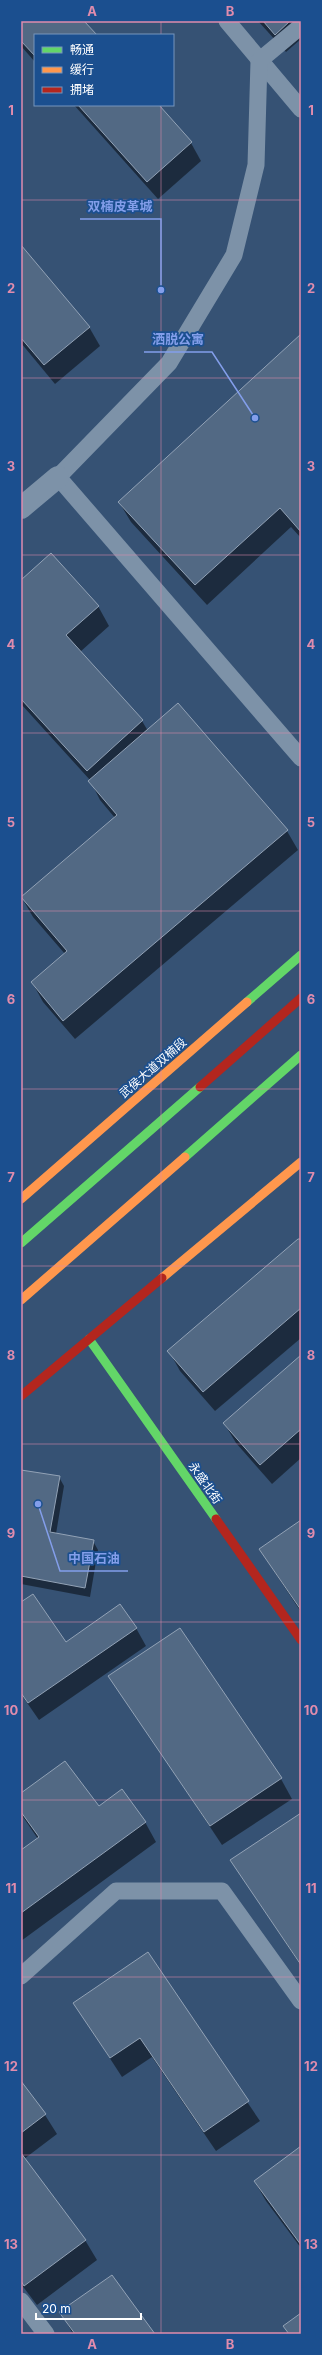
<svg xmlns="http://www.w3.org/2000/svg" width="322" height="2355" viewBox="0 0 322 2355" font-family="Inter,'Noto Sans SC',sans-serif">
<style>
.shadow{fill:#0007}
.building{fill:#526984;stroke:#92a2b6}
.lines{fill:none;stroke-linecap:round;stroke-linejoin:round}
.lane{stroke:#7d92a8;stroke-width:17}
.street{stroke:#7d92a8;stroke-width:22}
.fast{stroke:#63d668;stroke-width:9}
.slow{stroke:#ff974d;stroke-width:9}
.jam{stroke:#b3261e;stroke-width:9}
.grid{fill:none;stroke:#e08cad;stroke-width:1;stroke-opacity:0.55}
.labels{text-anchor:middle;stroke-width:3.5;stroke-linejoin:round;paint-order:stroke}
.street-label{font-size:12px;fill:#fff;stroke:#1b4f8f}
.leader{fill:none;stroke:#839eea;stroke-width:1.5}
.callout-dot{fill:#839eea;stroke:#1b4f8f;stroke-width:1.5}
.callout-label{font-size:13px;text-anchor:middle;font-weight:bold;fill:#839eea;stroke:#1b4f8f;stroke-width:3.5;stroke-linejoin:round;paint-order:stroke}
.neatline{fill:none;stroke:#e08cad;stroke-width:1.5}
.grid-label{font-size:13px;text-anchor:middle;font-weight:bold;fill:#e08cad}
</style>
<rect width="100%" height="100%" fill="#365274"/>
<g class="shadow">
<polygon points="21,21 83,21 95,35 35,35 35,62 21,46"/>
<polygon points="258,21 301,21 301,39 286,52"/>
<polygon points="74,105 157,105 191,143 201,161 158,199"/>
<polygon points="21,247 89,327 100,346 55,384 21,343"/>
<polygon points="301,335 301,538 291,527 207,605 131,522 119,502"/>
<polygon points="21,581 98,606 109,626 80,652 142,721 148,731 287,831 298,850 75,1039 43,1002 32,982 65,954 33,917 22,898 115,818 100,800 90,780 21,704"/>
<polygon points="301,1240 301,1338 215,1411 180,1371 169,1351"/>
<polygon points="301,1357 301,1458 272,1484 236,1443 224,1423"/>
<polygon points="21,1471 59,1477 64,1486 56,1534 93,1541 98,1550 90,1597 21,1584"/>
<polygon points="301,1521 301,1612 260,1550"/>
<polygon points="21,1603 66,1643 136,1628 146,1646 39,1720 21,1694"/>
<polygon points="110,1676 281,1779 292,1799 222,1845"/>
<polygon points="21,1794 98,1808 145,1822 156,1842 21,1941 21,1851 38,1839 21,1814"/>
<polygon points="301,1814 301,1966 231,1860"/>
<polygon points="147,1954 260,2121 216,2151 152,2057 122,2077 74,2003"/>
<polygon points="21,2083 45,2115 57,2134 24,2159 85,2240 97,2260 37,2305 21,2284"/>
<polygon points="301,2148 301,2248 266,2201 255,2182"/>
<polygon points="61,2312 154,2334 73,2334"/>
</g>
<g class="building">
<polygon points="21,21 84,21 97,35 35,35 35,56 21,41"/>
<polygon points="263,21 290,21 275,35"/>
<polygon points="78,105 159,105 192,142 147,182"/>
<polygon points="21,245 90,327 44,365 21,338"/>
<polygon points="301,334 301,532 280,508 195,585 118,502"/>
<polygon points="51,553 99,606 66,635 143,720 87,771 21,699 21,580"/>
<polygon points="178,703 288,830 63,1021 31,982 67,951 21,897 117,815 88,781"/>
<polygon points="298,1239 301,1239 301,1308 203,1392 167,1351"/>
<polygon points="301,1355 301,1429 260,1465 223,1423"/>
<polygon points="21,1470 60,1476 50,1532 94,1540 85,1588 21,1576"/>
<polygon points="301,1520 301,1610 259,1549"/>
<polygon points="33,1594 66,1642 120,1604 137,1628 28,1703 21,1693 21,1602"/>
<polygon points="180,1628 282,1778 210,1826 108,1676"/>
<polygon points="65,1761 99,1806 122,1789 146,1822 21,1913 21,1850 39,1837 21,1812 21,1793"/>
<polygon points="301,1813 301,1965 230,1860"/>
<polygon points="148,1952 249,2101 204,2132 140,2038 110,2058 73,2003"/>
<polygon points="21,2081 46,2114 21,2133"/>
<polygon points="301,2146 301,2245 254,2181"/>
<polygon points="21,2153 86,2240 24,2286 21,2281"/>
<polygon points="112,2275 155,2334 75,2334 59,2312"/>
<polygon points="301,2313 301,2334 289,2334 283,2326"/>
</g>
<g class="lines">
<g class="lane">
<polyline points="227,21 301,109"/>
<polyline points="301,26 259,61 256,165 234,255 169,363 58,477 301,758"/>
<polyline points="21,1976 116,1891 222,1891 301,2001"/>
<polyline points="21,2301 46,2334"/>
</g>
<polyline class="street" points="21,508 58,477"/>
<g class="fast">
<polyline points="247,1002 301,955"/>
<polyline points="185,1157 301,1055"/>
<polyline points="21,1243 200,1087"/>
<polyline points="89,1339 216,1519"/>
</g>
<g class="slow">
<polyline points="21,1199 247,1002"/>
<polyline points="162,1278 301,1162"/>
<polyline points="21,1300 185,1157"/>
</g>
<g class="jam">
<polyline points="200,1087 301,998"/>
<polyline points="21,1396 162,1278"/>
<polyline points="216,1519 301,1640"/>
</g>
</g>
<path class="grid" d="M 161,21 L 161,35M 161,105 L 161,2334M 21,200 L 301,200M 21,378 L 301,378M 21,555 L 301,555M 21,733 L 301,733M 21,911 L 301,911M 21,1089 L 301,1089M 21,1266 L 301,1266M 21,1444 L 301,1444M 21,1622 L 301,1622M 21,1800 L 301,1800M 21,1977 L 301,1977M 21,2155 L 301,2155"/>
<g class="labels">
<g class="street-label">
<text transform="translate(153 1068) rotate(-41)" y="4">武侯大道双楠段</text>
<text transform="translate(205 1483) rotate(55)" y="4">永盛北街</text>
</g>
</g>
<path class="leader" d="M161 290L161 219H80M255 418L212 352H144M38 1504L60 1571H128"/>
<g class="callout-dot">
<circle cx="161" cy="290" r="4"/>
<circle cx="255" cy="418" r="4"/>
<circle cx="38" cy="1504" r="4"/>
</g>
<g class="callout-label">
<text x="120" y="211">双楠皮革城</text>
<text x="178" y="344">洒脱公寓</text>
<text x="94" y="1563">中国石油</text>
</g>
<rect width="322" height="2355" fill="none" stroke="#1b4f8f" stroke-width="44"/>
<rect x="34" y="34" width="140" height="72" fill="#1b4f8f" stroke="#7695bc"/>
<rect x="42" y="47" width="20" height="6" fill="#63d668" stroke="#7695bc"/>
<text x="70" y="54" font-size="12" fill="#ffffff">畅通</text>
<rect x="42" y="67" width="20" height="6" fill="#ff974d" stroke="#7695bc"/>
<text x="70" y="74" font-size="12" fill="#ffffff">缓行</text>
<rect x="42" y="87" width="20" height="6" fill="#b3261e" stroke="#7695bc"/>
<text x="70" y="94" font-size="12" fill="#ffffff">拥堵</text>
<path d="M36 2313v6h105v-6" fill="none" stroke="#ffffff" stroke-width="2"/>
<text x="42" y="2313" font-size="12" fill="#ffffff" stroke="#1b4f8f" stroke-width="3" paint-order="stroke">20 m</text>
<rect x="22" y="22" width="278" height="2311" class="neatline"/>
<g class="grid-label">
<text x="92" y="16">A</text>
<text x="230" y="16">B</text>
<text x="11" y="115">1</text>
<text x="311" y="115">1</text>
<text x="11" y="293">2</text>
<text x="311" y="293">2</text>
<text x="11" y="471">3</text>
<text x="311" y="471">3</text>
<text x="11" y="649">4</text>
<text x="311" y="649">4</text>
<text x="11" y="827">5</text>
<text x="311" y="827">5</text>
<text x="11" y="1004">6</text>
<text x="311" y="1004">6</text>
<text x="11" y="1182">7</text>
<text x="311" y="1182">7</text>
<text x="11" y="1360">8</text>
<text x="311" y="1360">8</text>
<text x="11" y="1538">9</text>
<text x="311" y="1538">9</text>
<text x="11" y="1715">10</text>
<text x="311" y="1715">10</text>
<text x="11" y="1893">11</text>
<text x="311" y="1893">11</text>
<text x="11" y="2071">12</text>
<text x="311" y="2071">12</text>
<text x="11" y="2249">13</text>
<text x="311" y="2249">13</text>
<text x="92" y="2349">A</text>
<text x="230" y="2349">B</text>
</g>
</svg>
